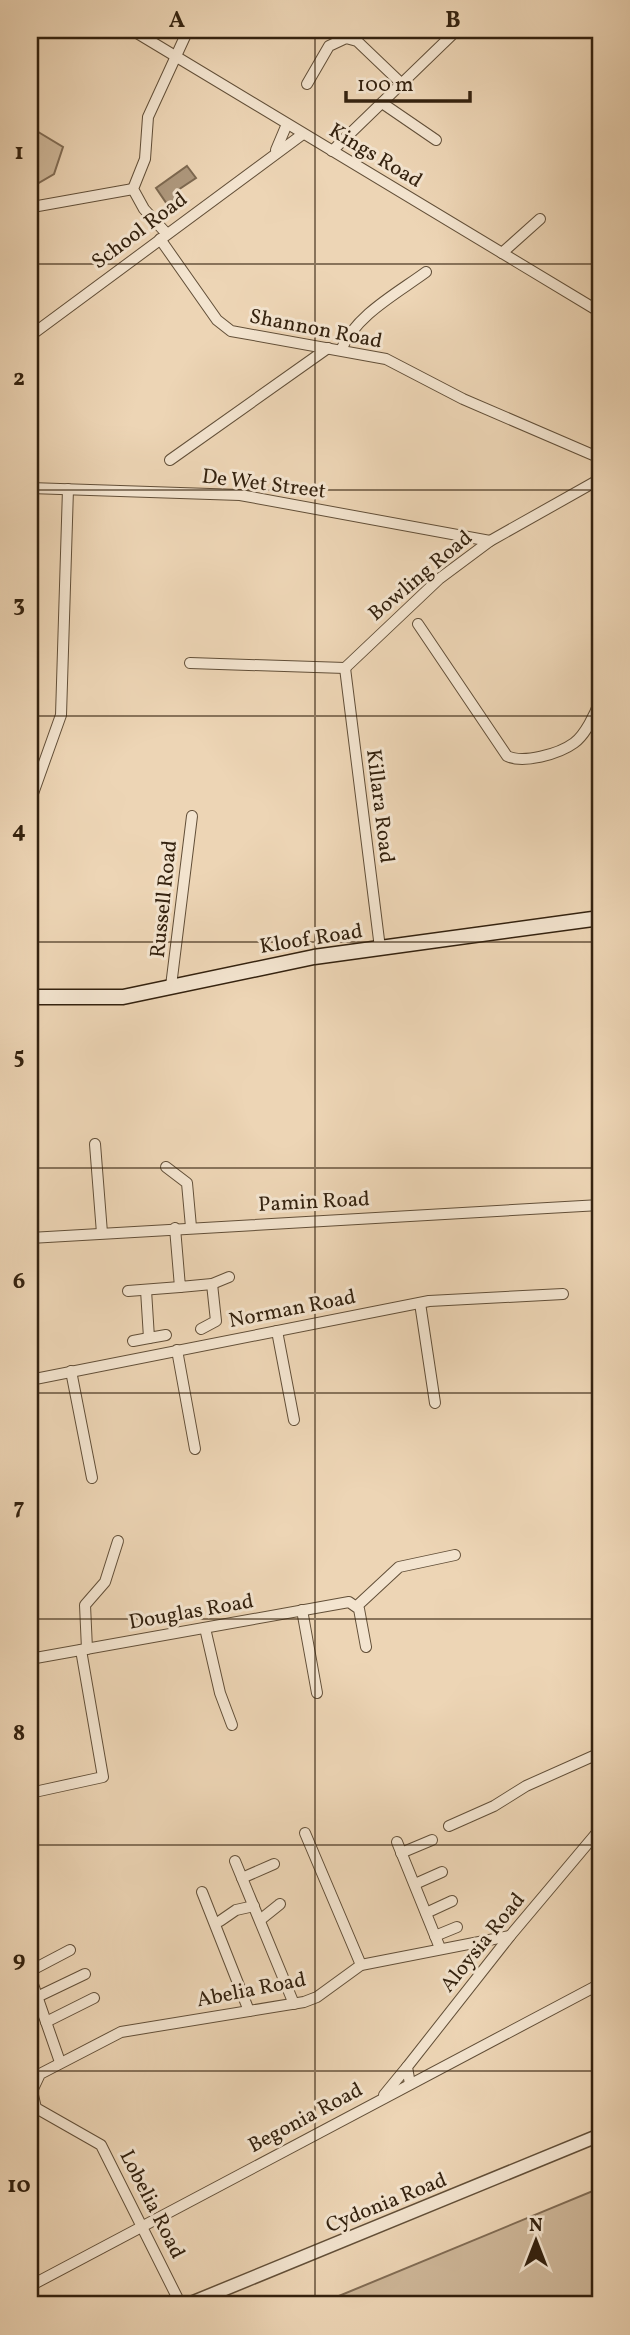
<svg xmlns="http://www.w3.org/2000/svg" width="630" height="2335" viewBox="0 0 630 2335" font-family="Vollkorn,serif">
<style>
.green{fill:#ceb799;stroke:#816c54;stroke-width:2}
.water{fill:#ae987d;stroke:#7d6951;stroke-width:2}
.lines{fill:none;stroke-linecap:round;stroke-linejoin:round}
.minor-casing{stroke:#624f38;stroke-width:12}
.tertiary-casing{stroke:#624f38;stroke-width:15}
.secondary-casing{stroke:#34220f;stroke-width:17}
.minor{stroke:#f3e4cf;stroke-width:10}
.tertiary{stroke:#f3e4cf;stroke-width:12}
.secondary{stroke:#f3e4cf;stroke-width:14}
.grid{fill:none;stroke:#34220f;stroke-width:2;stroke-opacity:0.55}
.labels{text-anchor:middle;stroke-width:6;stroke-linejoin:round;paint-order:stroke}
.street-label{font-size:21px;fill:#34220f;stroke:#f3e4cf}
.neatline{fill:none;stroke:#34220f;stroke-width:2.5}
.grid-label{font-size:23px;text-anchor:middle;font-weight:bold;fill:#34220f}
</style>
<rect width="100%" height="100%" fill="#edd5b5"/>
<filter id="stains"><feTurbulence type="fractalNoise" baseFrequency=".00286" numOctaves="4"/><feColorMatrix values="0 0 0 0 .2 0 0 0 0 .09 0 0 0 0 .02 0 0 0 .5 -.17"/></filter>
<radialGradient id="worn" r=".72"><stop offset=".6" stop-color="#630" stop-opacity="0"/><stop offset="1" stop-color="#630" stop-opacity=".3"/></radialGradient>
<g class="green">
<polygon points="30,127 63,147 54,174 30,188"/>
<polygon points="600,2188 600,2305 317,2305"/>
</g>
<polygon class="water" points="187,166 196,178 175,192 180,199 169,207 156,188"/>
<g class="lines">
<g class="minor-casing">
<g id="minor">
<polyline points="132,30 600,312"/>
<polyline points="307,84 329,46 346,38 357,41 402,84"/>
<polyline points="382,103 436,140"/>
<polyline points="276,150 287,124"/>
<polyline points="332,151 457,30"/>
<polyline points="38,206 133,189"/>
<polyline points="167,234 144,209 133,189 145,159 148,117 188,30"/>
<polyline points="160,239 217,320 231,331 386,359 463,399 600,458"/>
<polyline points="502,253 540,219"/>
<polyline points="30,336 303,134"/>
<path d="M 341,350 C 356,315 396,294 426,272"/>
<polyline points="170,460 328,348"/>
<polyline points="30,488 240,495 490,541"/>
<path d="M 418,624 L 507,756 C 523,764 559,754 574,743 C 585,735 595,714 600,701"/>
<polyline points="190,663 345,668"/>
<polyline points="345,668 439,579 490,541 600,479"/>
<polyline points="345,668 380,948"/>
<polyline points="30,802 61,715 68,489"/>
<polyline points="171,986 192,816"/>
<polyline points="95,1144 102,1233"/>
<polyline points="166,1167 187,1183 191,1227"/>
<polyline points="175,1228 180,1287 212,1284 229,1277"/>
<polyline points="30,1238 600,1205"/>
<polyline points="146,1290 149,1338 166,1335"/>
<polyline points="128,1291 180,1287"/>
<polyline points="420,1303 435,1403"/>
<polyline points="201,1329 216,1321 212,1284"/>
<polyline points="277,1331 294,1420"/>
<polyline points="133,1341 149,1338"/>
<polyline points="177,1350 195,1449"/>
<polyline points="71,1371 92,1478"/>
<polyline points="30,1380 429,1301 563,1294"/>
<polyline points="30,1458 32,1473"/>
<polyline points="357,1606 399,1567 455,1555"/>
<polyline points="302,1610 317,1693"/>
<polyline points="205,1628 220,1693 232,1725"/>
<polyline points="87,1649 85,1605 105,1582 118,1541"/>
<polyline points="30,1659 349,1602 359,1609 366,1647"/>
<polyline points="30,1793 103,1777 81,1650"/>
<polyline points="449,1826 494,1806 526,1786 600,1753"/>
<polyline points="305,1833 361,1965"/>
<polyline points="397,1842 440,1948"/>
<polyline points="401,1853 432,1840"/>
<polyline points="235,1861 294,2004"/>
<polyline points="242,1878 274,1864"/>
<polyline points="415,1884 442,1872"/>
<polyline points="202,1892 249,2011"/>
<polyline points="426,1913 452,1901"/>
<polyline points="260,1920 280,1904"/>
<polyline points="220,1921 236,1910 254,1906"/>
<polyline points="435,1936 457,1927"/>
<polyline points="37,1997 85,1974"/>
<polyline points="46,2022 94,1998"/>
<polyline points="60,2062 30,1976 32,1970 70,1950"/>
<polyline points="410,2084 407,2067 510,1936 600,1829"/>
<polyline points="384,2095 407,2067"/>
<polyline points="30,2286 600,1984"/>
<polyline points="181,2305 101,2145 36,2108 32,2091 40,2074 121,2032 304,2002 317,1997 361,1965 510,1936"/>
</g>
</g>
<g class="tertiary-casing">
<polyline id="tertiary" points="186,2305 600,2135"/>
</g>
<g class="secondary-casing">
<polyline id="secondary" points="30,997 123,997 314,957 600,918"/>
</g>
<use href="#minor" class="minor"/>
<use href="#tertiary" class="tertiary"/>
<use href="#secondary" class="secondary"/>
</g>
<path class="grid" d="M 315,30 L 315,2305M 30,264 L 600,264M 30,490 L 600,490M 30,716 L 600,716M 30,942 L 600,942M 30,1168 L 600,1168M 30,1393 L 600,1393M 30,1619 L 600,1619M 30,1845 L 600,1845M 30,2071 L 600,2071"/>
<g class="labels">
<g class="street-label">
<text transform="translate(376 155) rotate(31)" y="7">Kings Road</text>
<text transform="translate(139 230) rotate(-37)" y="7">School Road</text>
<text transform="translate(316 328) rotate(11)" y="7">Shannon Road</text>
<text transform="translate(264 483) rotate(7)" y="7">De Wet Street</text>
<text transform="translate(420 575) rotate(-40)" y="7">Bowling Road</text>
<text transform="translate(381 806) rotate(83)" y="7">Killara Road</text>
<text transform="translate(163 899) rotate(-84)" y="7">Russell Road</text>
<text transform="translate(311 938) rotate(-9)" y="7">Kloof Road</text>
<text transform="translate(314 1201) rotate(-3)" y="7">Pamin Road</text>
<text transform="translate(292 1308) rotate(-11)" y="7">Norman Road</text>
<text transform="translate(191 1611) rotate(-10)" y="7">Douglas Road</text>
<text transform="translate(482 1942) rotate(-51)" y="7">Aloysia Road</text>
<text transform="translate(251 1989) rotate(-11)" y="7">Abelia Road</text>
<text transform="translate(305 2117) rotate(-28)" y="7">Begonia Road</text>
<text transform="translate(386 2202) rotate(-22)" y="7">Cydonia Road</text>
<text transform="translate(153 2204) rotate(63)" y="7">Lobelia Road</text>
</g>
</g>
<rect width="630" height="2335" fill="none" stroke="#edd5b5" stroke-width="77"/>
<g transform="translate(536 2241)" stroke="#f3e4cf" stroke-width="5" paint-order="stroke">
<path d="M0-5L12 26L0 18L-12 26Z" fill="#34220f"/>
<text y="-10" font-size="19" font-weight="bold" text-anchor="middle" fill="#34220f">N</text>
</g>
<path d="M346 91v10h124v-10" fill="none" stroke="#34220f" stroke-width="3.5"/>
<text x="357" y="91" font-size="21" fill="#34220f" stroke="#f3e4cf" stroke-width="5" paint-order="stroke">100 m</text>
<rect x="38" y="38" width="554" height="2258" class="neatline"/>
<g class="grid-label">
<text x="177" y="27">A</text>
<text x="453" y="27">B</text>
<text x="19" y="159">1</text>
<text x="19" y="385">2</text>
<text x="19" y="611">3</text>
<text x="19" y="837">4</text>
<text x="19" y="1063">5</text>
<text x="19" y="1288">6</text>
<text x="19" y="1514">7</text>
<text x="19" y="1740">8</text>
<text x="19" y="1966">9</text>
<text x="19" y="2192">10</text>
</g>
<rect width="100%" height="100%" filter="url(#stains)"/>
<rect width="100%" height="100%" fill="url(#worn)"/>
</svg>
